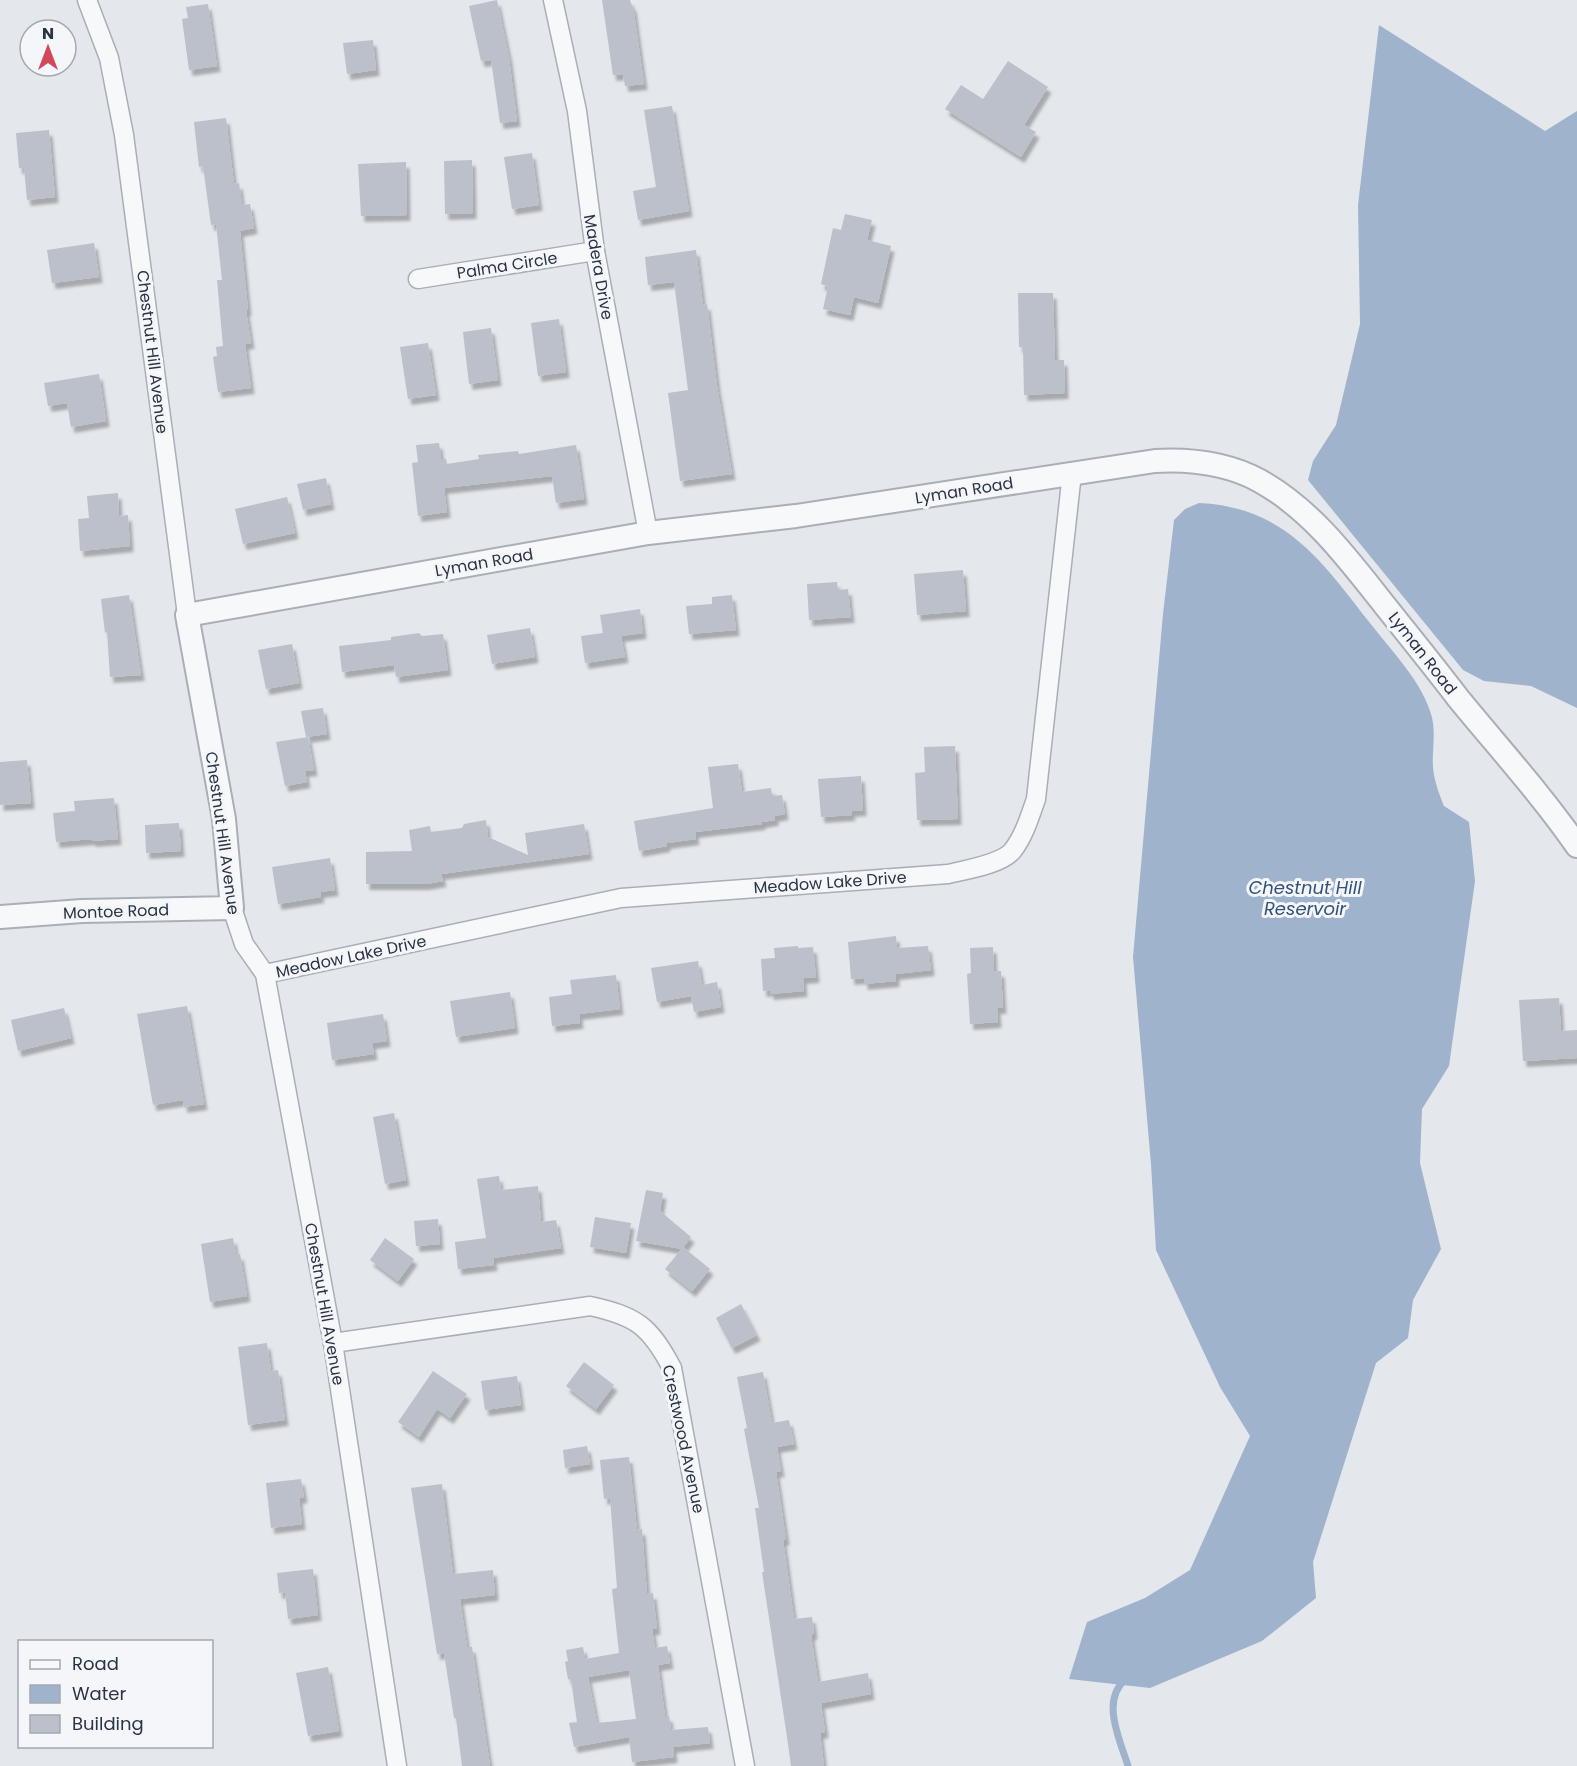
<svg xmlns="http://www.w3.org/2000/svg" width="1577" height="1766" viewBox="0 0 1577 1766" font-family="Poppins,sans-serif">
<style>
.water{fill:#9fb4cc}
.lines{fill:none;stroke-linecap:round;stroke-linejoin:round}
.stream{stroke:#9fb4cc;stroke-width:7}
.building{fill:#bbc0ca;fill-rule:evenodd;filter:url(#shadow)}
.minor-casing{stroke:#a9aeb7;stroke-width:21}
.tertiary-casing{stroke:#a9aeb7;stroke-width:26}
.minor{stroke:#f7f8fa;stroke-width:18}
.tertiary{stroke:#f7f8fa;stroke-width:22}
.labels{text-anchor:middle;stroke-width:6;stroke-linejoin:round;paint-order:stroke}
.street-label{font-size:16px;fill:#2b3445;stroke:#f4f6f9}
.water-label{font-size:18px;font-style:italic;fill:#34527a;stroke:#f4f6f9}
</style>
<defs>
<filter id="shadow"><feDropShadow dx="3.5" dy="6" stdDeviation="1.5" flood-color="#0004"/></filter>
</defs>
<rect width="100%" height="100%" fill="#e4e7ec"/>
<g class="water">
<polygon points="1379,25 1545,131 1577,111 1577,708 1531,686 1484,681 1463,670 1308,480 1313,461 1336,425 1360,324 1358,205"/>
<path d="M 1199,503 C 1288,507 1324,565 1374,628 C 1395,655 1419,679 1430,711 C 1438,732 1430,755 1434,775 C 1436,786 1440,796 1444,806 L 1469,822 L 1475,881 L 1449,1066 L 1422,1109 L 1420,1163 L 1441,1249 L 1413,1300 L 1408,1338 L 1376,1363 L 1313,1562 L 1316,1598 L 1262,1641 L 1150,1688 L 1069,1679 L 1087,1622 L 1145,1598 L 1190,1570 L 1250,1436 L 1220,1387 L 1156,1250 L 1151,1164 L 1133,957 L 1163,614 L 1174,520 L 1185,509 Z"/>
</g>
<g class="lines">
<path class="stream" d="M 1126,1679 C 1100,1700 1120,1740 1128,1766"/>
</g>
<g class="building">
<polygon points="497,0 509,58 517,121 500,123 491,60 481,61 469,6"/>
<polygon points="602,0 630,0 632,6 633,6 644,84 625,86 623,74 613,75"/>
<polygon points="208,4 217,66 189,70 182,19 188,18 186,7"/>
<polygon points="373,40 376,70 347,74 343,43"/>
<polygon points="1008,61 1048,87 1024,125 1036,132 1021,157 945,109 961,85 983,99"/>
<polygon points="672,106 689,211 638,220 633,191 656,187 644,110"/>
<polygon points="226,118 234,184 239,183 242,205 250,204 254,228 240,231 248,310 246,310 251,343 245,344 251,388 218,392 213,357 217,356 216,347 223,346 217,280 222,280 216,224 211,225 203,166 199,167 194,122"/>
<polygon points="49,130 55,197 27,200 24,168 19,168 16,133"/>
<polygon points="532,153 539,205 512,209 504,157"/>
<polygon points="472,160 473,213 445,214 444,161"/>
<polygon points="406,162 407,215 361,216 358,164"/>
<polygon points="845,214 872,220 867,240 891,246 878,303 854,297 850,315 823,309 828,286 821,284 833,228 841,230"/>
<polygon points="94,243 99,277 52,283 47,250"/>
<polygon points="696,250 703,305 707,304 717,386 732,474 680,481 668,393 688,390 674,282 648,285 645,257"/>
<polygon points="1018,293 1053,293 1055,360 1064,360 1065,393 1024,395 1023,347 1019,347"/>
<polygon points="559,319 566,372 538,376 531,323"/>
<polygon points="491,328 498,380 469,384 463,332"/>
<polygon points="428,343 436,395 408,399 400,347"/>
<polygon points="99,374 106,421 71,427 67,403 48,406 44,383"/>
<polygon points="439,443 441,459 446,459 447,464 479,459 478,455 518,451 519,454 576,445 584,499 556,503 552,476 444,488 447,512 418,516 412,463 418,462 416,445"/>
<polygon points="326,478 331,504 303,510 297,484"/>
<polygon points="118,493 119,516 128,515 130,546 80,551 78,519 89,518 87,496"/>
<polygon points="287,497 295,533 243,544 235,509"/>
<polygon points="963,570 966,611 917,615 914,574"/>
<polygon points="837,582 838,590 848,589 851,617 809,620 807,584"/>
<polygon points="129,595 141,675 110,677 107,632 105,633 101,599"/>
<polygon points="732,595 736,630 689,634 686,606 712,604 712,597"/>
<polygon points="640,609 643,633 621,636 625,657 585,663 581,636 603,633 600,615"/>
<polygon points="530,628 535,657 492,664 487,635"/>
<polygon points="419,633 422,636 443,634 448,670 396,677 394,665 342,672 339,646 391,640 391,637"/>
<polygon points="292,644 299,683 266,689 258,650"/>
<polygon points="323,708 327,734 306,737 301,711"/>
<polygon points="308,737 314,770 305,771 307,782 285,786 276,742"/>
<polygon points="955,746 958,819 917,820 915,773 925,772 924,747"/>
<polygon points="27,760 31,803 0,805 0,762"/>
<polygon points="738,764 742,792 771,788 772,796 782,795 785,814 775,816 775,820 762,822 762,824 695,832 696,839 667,843 667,846 639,851 634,821 713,808 708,767"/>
<polygon points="861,776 863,810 851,811 852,815 821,817 818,779"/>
<polygon points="114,798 118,839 92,841 92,839 56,842 53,813 75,811 74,801"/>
<polygon points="486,820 488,837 528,855 525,833 584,824 589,854 441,874 443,881 426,884 366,884 366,852 412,851 409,830 430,826 431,832 462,828 464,824"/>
<polygon points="179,823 181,851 146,853 145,825"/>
<polygon points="330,858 335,890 320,892 321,897 278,904 272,867"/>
<polygon points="896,936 897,948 928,946 931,970 896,974 896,981 864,984 864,978 851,979 848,942"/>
<polygon points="798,946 798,948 813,947 816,977 803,978 804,991 770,994 770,990 763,991 761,959 775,958 774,948"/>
<polygon points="993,947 994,971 1001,971 1003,1008 997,1008 998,1022 970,1024 967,974 971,973 970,948"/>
<polygon points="698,961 702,985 717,982 721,1007 694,1012 691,996 657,1002 651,968"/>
<polygon points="616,975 620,1009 579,1014 580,1023 552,1026 549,997 572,994 570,980"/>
<polygon points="510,992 515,1028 456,1037 450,1001"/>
<polygon points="1559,998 1561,1031 1577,1030 1577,1058 1523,1061 1519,1000"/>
<polygon points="187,1006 204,1104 184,1107 183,1100 153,1105 137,1014"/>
<polygon points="64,1008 71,1038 18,1051 11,1020"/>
<polygon points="383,1014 387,1041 372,1043 374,1054 332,1060 327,1023"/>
<polygon points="394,1113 406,1180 385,1184 373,1117"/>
<polygon points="499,1176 501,1190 538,1186 541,1222 556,1220 561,1248 493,1258 494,1265 458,1269 455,1242 486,1238 477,1179"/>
<polygon points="646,1190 663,1193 660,1211 691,1237 682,1249 636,1241"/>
<polygon points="595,1217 631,1223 626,1253 590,1247"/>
<polygon points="438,1219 440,1244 416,1246 414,1221"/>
<polygon points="233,1238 236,1255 240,1254 247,1296 210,1302 201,1244"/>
<polygon points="385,1238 414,1259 398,1281 370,1260"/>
<polygon points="683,1247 710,1269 692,1291 665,1269"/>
<polygon points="741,1304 757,1335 732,1348 716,1318"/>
<polygon points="267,1343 271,1371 278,1370 285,1420 248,1425 238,1347"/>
<polygon points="584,1362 614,1385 596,1409 566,1386"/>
<polygon points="433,1371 467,1394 450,1418 437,1409 419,1437 398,1422"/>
<polygon points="763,1372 772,1423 789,1420 794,1444 777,1447 781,1471 776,1472 786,1539 783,1540 794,1619 812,1617 814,1633 811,1635 818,1682 868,1673 871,1694 821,1703 825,1732 820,1733 824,1766 791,1766 787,1737 762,1572 764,1572 755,1508 759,1508 744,1429 747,1428 737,1377"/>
<polygon points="517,1376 521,1405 485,1410 481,1381"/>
<polygon points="587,1446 590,1464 565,1468 563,1450"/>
<path d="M 629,1457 L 637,1530 L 642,1529 L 647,1594 L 653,1593 L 657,1629 L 652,1629 L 655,1648 L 667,1646 L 670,1663 L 658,1665 L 665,1716 L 669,1716 L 671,1730 L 708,1727 L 710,1743 L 673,1747 L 674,1757 L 632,1762 L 629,1737 L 574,1747 L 569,1723 L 577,1722 L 571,1680 L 568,1679 L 565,1662 L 568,1661 L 566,1650 L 583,1647 L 585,1659 L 619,1653 L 612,1589 L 617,1588 L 610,1498 L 604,1499 L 600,1460 ZM 629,1670 L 636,1719 L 597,1723 L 588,1677 Z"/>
<polygon points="301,1479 304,1497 299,1498 302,1524 271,1528 266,1483"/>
<polygon points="442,1484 453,1574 493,1570 495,1595 460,1599 467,1647 472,1647 490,1766 462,1766 456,1718 454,1718 444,1653 437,1654 411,1488"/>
<polygon points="313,1569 318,1615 288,1619 285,1592 279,1593 277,1573"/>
<polygon points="328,1667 339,1731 308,1736 296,1673"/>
</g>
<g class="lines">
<g class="minor-casing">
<g id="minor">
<polyline points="87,0 109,58 124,135 187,615"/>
<polyline points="553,0 577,111 595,251 648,533"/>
<polyline points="418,279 595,251"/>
<polyline points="232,908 244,944 265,974 333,1343 397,1766"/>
<path d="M 265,974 L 621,898 L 948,874 C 964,870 1003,864 1013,850 C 1024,836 1030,816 1036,799 L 1072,473"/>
<path d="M 333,1343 L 590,1306 C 636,1316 650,1326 672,1368 L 745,1766"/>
</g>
</g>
<g class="tertiary-casing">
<path id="tertiary" d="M 0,917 L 82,911 L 232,908 L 224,819 L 187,615 L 648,533 L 796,516 L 1155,461 C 1192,459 1227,463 1260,481 C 1310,509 1345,555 1379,598 C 1405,631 1432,664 1458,698 C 1498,747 1541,794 1577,846"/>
</g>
<use href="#minor" class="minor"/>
<use href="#tertiary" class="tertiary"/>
</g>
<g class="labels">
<g class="street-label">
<text transform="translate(507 265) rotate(-9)" y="6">Palma Circle</text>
<text transform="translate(599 267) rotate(80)" y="6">Madera Drive</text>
<text transform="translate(153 352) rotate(83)" y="6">Chestnut Hill Avenue</text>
<text transform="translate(964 490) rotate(-9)" y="6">Lyman Road</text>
<text transform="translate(484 562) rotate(-10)" y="6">Lyman Road</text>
<text transform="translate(1423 653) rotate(52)" y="6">Lyman Road</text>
<text transform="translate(223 833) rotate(82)" y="6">Chestnut Hill Avenue</text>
<text transform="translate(830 882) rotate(-4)" y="6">Meadow Lake Drive</text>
<text transform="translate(116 911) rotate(-2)" y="6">Montoe Road</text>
<text transform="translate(351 956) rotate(-12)" y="6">Meadow Lake Drive</text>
<text transform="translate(325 1304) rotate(80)" y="6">Chestnut Hill Avenue</text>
<text transform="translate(684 1439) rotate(78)" y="6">Crestwood Avenue</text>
</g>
<g class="water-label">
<text x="1305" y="894">Chestnut Hill<tspan x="1305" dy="21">Reservoir</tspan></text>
</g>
</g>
<rect x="18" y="1640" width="195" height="108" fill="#f4f6f9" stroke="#a4a8b1" stroke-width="1.5"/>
<rect x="30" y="1660" width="30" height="9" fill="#f7f8fa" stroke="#a4a8b1" stroke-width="1.5"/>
<text x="72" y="1670" font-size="18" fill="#2b3445">Road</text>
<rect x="30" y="1685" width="30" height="18" fill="#9fb4cc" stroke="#a4a8b1" stroke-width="1.5"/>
<text x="72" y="1700" font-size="18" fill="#2b3445">Water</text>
<rect x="30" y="1715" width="30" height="18" fill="#bbc0ca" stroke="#a4a8b1" stroke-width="1.5"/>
<text x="72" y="1730" font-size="18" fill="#2b3445">Building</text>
<g transform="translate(48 48)"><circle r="28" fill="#f4f6f9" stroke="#a4a8b1" stroke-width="1.5"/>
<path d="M0-4.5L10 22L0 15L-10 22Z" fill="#d1495b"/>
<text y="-9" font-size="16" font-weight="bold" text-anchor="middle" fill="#2b3445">N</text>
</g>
</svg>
